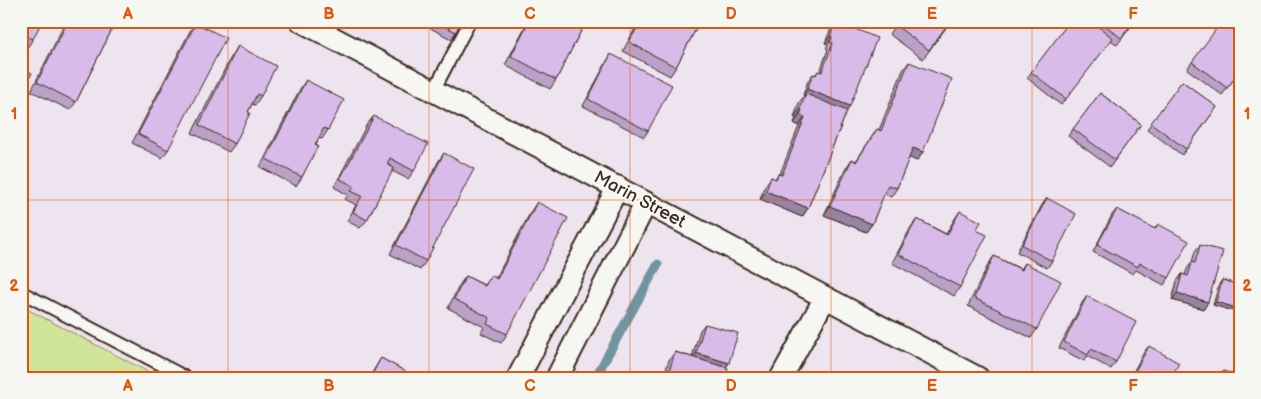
<svg xmlns="http://www.w3.org/2000/svg" width="1261" height="399" viewBox="0 0 1261 399" font-family="'Balsamiq Sans',sans-serif">
<style>
.green{fill:#d1e59a;stroke:#86885c}
.lines{fill:none;stroke-linecap:round;stroke-linejoin:round}
.stream{stroke:#7195a0;stroke-width:9}
.service-casing{stroke:#3b2a1e;stroke-width:15}
.minor-casing{stroke:#3b2a1e;stroke-width:25}
.service{stroke:#f6f6f2;stroke-width:11}
.minor{stroke:#f6f6f2;stroke-width:21}
.wall{fill:#baa1c8;stroke:#3b2a1e}
.shaded-wall{fill:#9783a3;stroke:#3b2a1e}
.building{fill:#d8bbe9;stroke:#3b2a1e}
.grid{fill:none;stroke:#df570d;stroke-width:1;stroke-opacity:0.55}
.labels{text-anchor:middle;stroke-width:4;stroke-linejoin:round;paint-order:stroke}
.street-label{font-size:18px;fill:#3b2a1e;stroke:#f6f6f2}
.neatline{fill:none;stroke:#df570d;stroke-width:2}
.grid-label{font-size:16px;text-anchor:middle;font-weight:bold;fill:#df570d}
</style>
<rect width="100%" height="100%" fill="#ede4ef"/>
<filter id="ink" filterUnits="userSpaceOnUse"><feTurbulence type="fractalNoise" baseFrequency=".02" numOctaves="2"/><feDisplacementMap in="SourceGraphic" scale="10" xChannelSelector="R" yChannelSelector="G"/><feConvolveMatrix kernelMatrix="1 2 1 2 8 2 1 2 1" color-interpolation-filters="sRGB"/></filter>
<g filter="url(#ink)">
<polygon class="green" points="21,306 160,378 21,378"/>
<g class="lines">
<polyline class="stream" points="595,378 658,264"/>
<g class="service-casing">
<g id="service">
<polyline points="434,90 470,21"/>
<polyline points="21,292 187,378"/>
</g>
</g>
<g class="minor-casing">
<g id="minor">
<polyline points="301,21 978,378"/>
<polyline points="518,378 618,187"/>
<polyline points="557,378 646,203"/>
<polyline points="781,378 825,298"/>
</g>
</g>
<use href="#service" class="service"/>
<use href="#minor" class="minor"/>
</g>
<g class="wall">
<polygon points="21,21 33,39 27,48 21,45"/>
<polygon points="66,21 116,21 76,102 70,110 31,91"/>
<polygon points="417,21 461,21 456,32 451,39"/>
<polygon points="528,21 586,21 556,80 550,89 505,65"/>
<polygon points="639,21 700,21 676,67 670,76 623,51"/>
<polygon points="836,21 847,111 808,208 802,217 760,199 765,186 771,177 775,179 778,174 780,174 799,126 794,123 796,118 794,117 799,103 804,96 803,95 808,81 813,74 815,75 818,71 820,72 828,49 826,48 828,44 825,43 831,28"/>
<polygon points="898,21 951,21 923,59 889,34"/>
<polygon points="1070,21 1135,21 1117,45 1111,40 1061,105 1027,78"/>
<polygon points="196,23 168,150 162,158 132,143 190,31"/>
<polygon points="238,46 261,96 255,105 252,104 248,112 235,144 229,152 192,133 232,55"/>
<polygon points="611,54 648,131 644,137 583,106 607,61"/>
<polygon points="909,62 923,152 917,161 909,157 897,188 891,197 884,194 872,224 866,232 824,215 846,168 852,159 856,161 877,129 879,130 903,70"/>
<polygon points="1192,62 1240,71 1222,95 1187,69"/>
<polygon points="306,80 328,130 322,139 319,138 302,177 296,186 260,167 300,89"/>
<polygon points="1182,81 1217,107 1182,155 1147,129"/>
<polygon points="1100,93 1141,124 1110,167 1068,136"/>
<polygon points="374,116 414,171 408,179 392,171 367,220 360,228 347,221 356,205 345,199 348,195 334,187 367,124"/>
<polygon points="444,153 426,261 420,270 390,254 438,162"/>
<polygon points="1047,198 1052,261 1047,268 1017,252 1042,205"/>
<polygon points="537,202 507,334 501,343 481,333 484,327 448,308 460,284 466,276 484,285 491,275 496,278 531,211"/>
<polygon points="1117,209 1154,229 1158,224 1169,278 1164,285 1136,270 1133,274 1093,252 1112,215"/>
<polygon points="960,211 976,230 960,287 954,296 892,263 911,227 917,219 946,234 954,220"/>
<polygon points="1200,245 1204,309 1172,300 1177,281 1182,274 1185,275 1187,269 1192,262 1195,251"/>
<polygon points="994,256 1021,269 1025,263 1037,329 1031,338 968,306 988,265"/>
<polygon points="1222,280 1240,285 1240,313 1213,305 1219,284"/>
<polygon points="1087,296 1116,362 1111,369 1087,356 1084,361 1059,348 1082,303"/>
<polygon points="705,324 729,363 726,367 725,378 663,378 669,360 675,352 692,357 700,330"/>
<polygon points="1149,346 1171,378 1130,378 1144,352"/>
<polygon points="381,358 417,378 369,378"/>
</g>
<g class="shaded-wall">
<polygon points="830,36 832,37 828,44 825,43"/>
<polygon points="807,89 850,106 846,112 806,94 804,96 803,95"/>
<polygon points="800,109 802,110 796,118 794,117"/>
<polygon points="800,115 805,117 799,126 794,123"/>
<polygon points="913,148 923,152 917,161 907,157"/>
<polygon points="766,191 808,208 802,217 760,199"/>
<polygon points="830,206 872,224 866,232 824,215"/>
<polygon points="1177,293 1208,302 1204,309 1172,300"/>
<polygon points="1216,302 1240,309 1240,313 1213,305"/>
<polygon points="696,353 729,363 724,370 692,360"/>
</g>
<g class="building">
<polygon points="21,21 42,21 33,39 21,33"/>
<polygon points="68,21 116,21 76,102 37,82"/>
<polygon points="435,21 461,21 456,32"/>
<polygon points="529,21 586,21 556,80 511,56"/>
<polygon points="641,21 700,21 676,67 629,42"/>
<polygon points="836,21 877,38 850,106 807,89 813,74 816,75 818,71 822,72 833,43 830,42 832,37 830,36"/>
<polygon points="898,21 950,21 929,50 895,25"/>
<polygon points="1070,21 1091,21 1113,38 1066,99 1031,72"/>
<polygon points="1100,21 1134,21 1121,38"/>
<polygon points="1222,21 1224,21 1240,33 1240,71 1227,88 1192,62"/>
<polygon points="196,23 226,38 168,150 138,134"/>
<polygon points="238,46 276,66 261,96 257,94 248,112 250,113 235,144 199,125"/>
<polygon points="611,54 672,85 648,131 588,99"/>
<polygon points="909,62 952,79 923,152 913,148 897,188 888,185 872,224 830,206 852,159 856,162 877,129 881,131"/>
<polygon points="21,68 32,73 24,89 21,88"/>
<polygon points="306,80 344,100 328,130 324,128 315,145 318,146 302,177 266,159"/>
<polygon points="1182,81 1217,107 1186,149 1151,123"/>
<polygon points="1100,93 1141,124 1115,160 1073,129"/>
<polygon points="806,94 847,111 808,208 766,191 771,177 776,179 778,174 782,175 805,117 800,115 802,110 800,109"/>
<polygon points="374,116 428,144 414,171 390,158 387,164 394,168 367,220 353,212 362,196 351,191 354,186 340,179"/>
<polygon points="444,153 474,169 426,261 396,245"/>
<polygon points="1047,198 1076,214 1052,261 1022,245"/>
<polygon points="537,202 568,218 507,334 487,324 490,318 454,299 466,276 485,286 491,275 497,279"/>
<polygon points="1117,209 1155,229 1158,224 1189,241 1169,278 1140,263 1138,267 1097,245"/>
<polygon points="960,211 981,222 976,230 987,235 960,287 898,254 917,219 947,235"/>
<polygon points="1200,245 1223,251 1208,302 1177,293 1182,274 1188,276 1192,262 1195,263"/>
<polygon points="994,256 1022,270 1025,263 1061,281 1037,329 974,298"/>
<polygon points="1222,280 1240,285 1240,309 1216,302"/>
<polygon points="1087,296 1136,322 1116,362 1091,349 1088,355 1064,342"/>
<polygon points="705,324 738,333 729,363 696,353"/>
<polygon points="1149,346 1179,363 1171,378 1131,378"/>
<polygon points="675,352 728,368 725,378 667,378"/>
<polygon points="381,358 417,378 370,378"/>
<polygon points="1223,371 1240,376 1240,378 1221,378"/>
<polygon points="849,373 865,378 847,378"/>
</g>
</g>
<path class="grid" d="M 228,21 L 228,378M 429,21 L 429,378M 630,21 L 630,378M 831,21 L 831,378M 1032,21 L 1032,378M 21,200 L 1240,200"/>
<g class="labels">
<g class="street-label">
<text transform="translate(640 199) rotate(28)" y="6">Marin Street</text>
</g>
</g>
<rect width="1261" height="399" fill="none" stroke="#f6f6f2" stroke-width="55"/>
<rect x="28" y="28" width="1206" height="344" class="neatline"/>
<g class="grid-label">
<text x="128" y="19">A</text>
<text x="329" y="19">B</text>
<text x="530" y="19">C</text>
<text x="731" y="19">D</text>
<text x="932" y="19">E</text>
<text x="1133" y="19">F</text>
<text x="14" y="119">1</text>
<text x="1247" y="119">1</text>
<text x="14" y="291">2</text>
<text x="1247" y="291">2</text>
<text x="128" y="391">A</text>
<text x="329" y="391">B</text>
<text x="530" y="391">C</text>
<text x="731" y="391">D</text>
<text x="932" y="391">E</text>
<text x="1133" y="391">F</text>
</g>
</svg>
